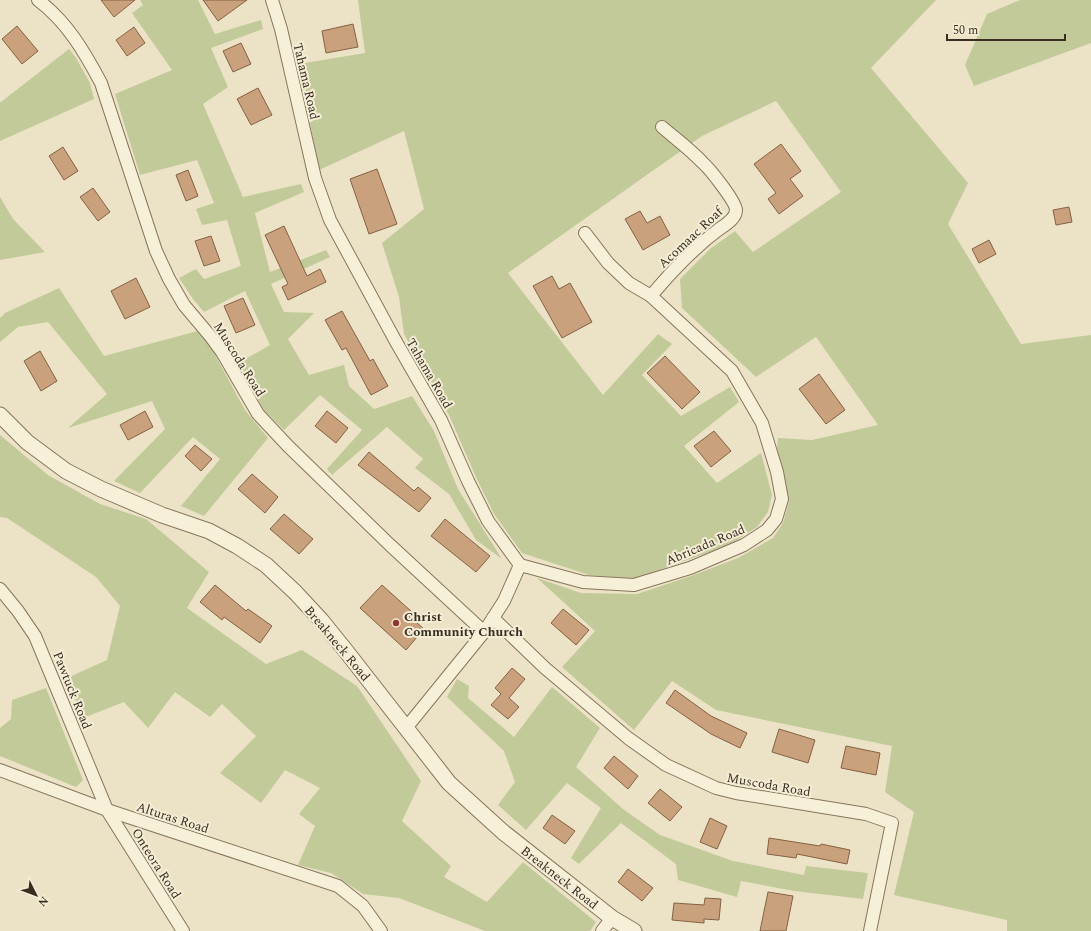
<svg xmlns="http://www.w3.org/2000/svg" width="1091" height="931" viewBox="0 0 1091 931" font-family="Spectral,serif">
<style>
.green{fill:#c2ca9a}
.building{fill:#c9a17d;stroke:#856143}
.lines{fill:none;stroke-linecap:round;stroke-linejoin:round}
.minor-casing{stroke:#87755c;stroke-width:14}
.tertiary-casing{stroke:#87755c;stroke-width:17}
.minor{stroke:#f7f0d9;stroke-width:12}
.tertiary{stroke:#f7f0d9;stroke-width:15}
.poi-dot{fill:#93342f;stroke:#f4edd5;stroke-width:1.5}
.labels{text-anchor:middle;stroke-width:4;stroke-linejoin:round;paint-order:stroke}
.street-label{font-size:13px;fill:#382d20;stroke:#f4edd5}
.poi-label{font-size:13px;font-weight:bold;fill:#382d20;stroke:#f4edd5;text-anchor:start}
</style>
<rect width="100%" height="100%" fill="#ece3c6"/>
<g class="green">
<polygon points="140,0 198,0 215,34 261,20 263,29 211,48 228,87 203,104 243,197 301,184 304,192 255,213 270,272 326,250 330,257 271,284 284,312 314,313 288,339 309,375 344,365 349,386 374,409 412,396 434,431 458,489 502,559 476,540 449,494 415,468 423,459 387,427 332,475 327,469 362,430 320,395 284,430 264,410 237,364 270,345 245,291 204,312 193,299 179,278 196,269 204,279 241,266 227,220 202,225 196,209 214,203 197,160 140,175 115,94 172,70 132,13 143,5"/>
<polygon points="358,0 936,0 871,68 968,183 948,224 1021,344 1091,335 1091,931 1007,931 1007,920 894,895 914,812 885,792 892,746 716,710 672,681 634,730 562,667 595,631 537,578 581,593 637,594 691,576 738,558 773,538 783,523 789,501 777,449 778,438 812,440 878,425 816,337 756,377 682,308 680,279 710,249 735,231 753,252 841,192 776,101 702,136 508,273 603,395 658,334 672,344 642,375 681,416 730,387 739,402 684,446 717,483 761,453 772,495 768,512 757,527 729,545 634,579 589,575 522,553 494,514 475,475 449,415 404,334 399,297 382,243 424,209 404,131 319,170 299,64 365,53"/>
<polygon points="1020,0 1091,0 1091,43 974,86 965,65 987,14"/>
<polygon points="69,49 76,58 90,83 94,99 0,141 0,102 1,102"/>
<polygon points="0,197 13,219 45,252 0,260"/>
<polygon points="59,288 104,356 198,331 213,351 245,410 268,438 204,516 181,506 220,459 193,437 140,493 114,481 165,429 152,401 68,428 107,394 48,322 18,327 0,342 0,318 5,313"/>
<polygon points="0,435 48,475 100,504 146,519 209,572 187,608 266,664 302,650 357,686 421,781 402,821 451,866 444,877 487,902 523,862 596,922 590,931 485,931 399,898 363,894 331,873 298,865 315,826 299,814 320,788 285,770 261,803 220,773 256,736 222,704 210,717 175,692 148,728 124,702 83,718 67,678 107,660 120,606 96,577 7,518 0,517"/>
<polygon points="457,679 469,686 468,698 514,737 552,687 600,728 576,767 623,809 660,835 733,861 804,875 806,866 868,873 863,899 794,891 741,881 737,897 678,880 676,864 621,823 579,864 571,858 601,808 567,783 526,830 498,805 515,782 504,751 447,697"/>
<polygon points="46,688 83,780 76,787 0,756 0,728 11,719 12,700"/>
</g>
<g class="building">
<polygon points="101,0 135,0 114,17"/>
<polygon points="203,0 247,0 218,21"/>
<polygon points="353,24 358,47 326,53 322,31"/>
<polygon points="17,26 38,51 22,64 2,39"/>
<polygon points="134,27 145,43 127,56 116,40"/>
<polygon points="241,43 251,64 233,72 223,51"/>
<polygon points="258,88 272,115 251,125 237,99"/>
<polygon points="781,144 801,171 790,179 803,196 779,214 768,199 776,193 754,164"/>
<polygon points="63,147 78,171 64,180 49,156"/>
<polygon points="377,169 397,224 369,234 350,179"/>
<polygon points="188,170 198,196 186,201 176,175"/>
<polygon points="93,188 110,212 98,221 80,197"/>
<polygon points="1069,207 1072,222 1056,225 1053,210"/>
<polygon points="640,211 647,223 660,216 670,235 643,250 625,219"/>
<polygon points="284,226 307,276 320,269 326,282 288,300 282,287 288,284 265,235"/>
<polygon points="211,236 220,261 204,266 195,241"/>
<polygon points="989,240 996,254 979,263 972,249"/>
<polygon points="552,276 559,289 570,283 592,322 562,338 533,286"/>
<polygon points="136,278 150,307 125,319 111,291"/>
<polygon points="243,298 255,325 236,333 224,306"/>
<polygon points="342,311 370,361 373,359 388,386 371,395 346,348 342,350 325,320"/>
<polygon points="40,351 57,381 41,391 24,361"/>
<polygon points="665,356 700,392 682,409 647,373"/>
<polygon points="819,374 845,410 826,424 799,389"/>
<polygon points="145,411 153,427 128,440 120,425"/>
<polygon points="327,411 348,428 336,443 315,426"/>
<polygon points="714,431 731,451 711,467 694,446"/>
<polygon points="195,445 212,459 201,471 185,456"/>
<polygon points="369,452 414,491 418,487 431,498 419,512 358,465"/>
<polygon points="252,474 278,497 265,513 238,489"/>
<polygon points="284,514 313,539 299,554 270,529"/>
<polygon points="445,519 490,556 476,572 431,536"/>
<polygon points="215,585 246,611 248,609 272,626 260,643 224,617 222,620 200,602"/>
<polygon points="382,585 412,612 409,616 424,629 406,650 360,608"/>
<polygon points="563,609 589,630 576,645 551,623"/>
<polygon points="512,668 525,679 509,698 519,707 508,719 491,705 501,694 495,688"/>
<polygon points="675,690 711,716 747,733 740,748 711,734 666,703"/>
<polygon points="779,729 815,740 808,763 772,752"/>
<polygon points="846,746 880,753 876,775 841,768"/>
<polygon points="614,756 638,776 628,789 604,768"/>
<polygon points="660,789 682,807 670,821 648,803"/>
<polygon points="552,815 575,831 565,844 543,828"/>
<polygon points="710,818 727,826 717,849 700,842"/>
<polygon points="769,838 820,846 821,844 850,850 847,864 797,854 796,858 767,854"/>
<polygon points="628,869 653,888 642,901 618,882"/>
<polygon points="768,892 793,896 786,931 760,931"/>
<polygon points="705,898 721,899 719,920 704,919 704,923 672,920 674,903 704,905"/>
</g>
<g class="lines">
<g class="minor-casing">
<g id="minor">
<path d="M 38,0 C 67,22 84,51 101,83 L 156,251 L 169,279 L 184,305 L 211,337 L 222,352 L 258,414 L 288,446 L 390,545 L 484,632"/>
<polyline points="272,0 281,29 315,178 330,220 395,340 441,420 468,481 488,521 520,565 504,601 484,632 406,728"/>
<path d="M 651,296 C 671,272 694,248 718,230 C 725,225 736,219 736,210 C 736,202 710,169 703,163 C 691,150 676,139 662,127"/>
<polyline points="520,565 583,582 634,585 690,568 744,545 767,530 776,519 782,499 777,472 762,423 732,371 651,296 629,283 608,263 585,233"/>
<polyline points="0,589 18,611 35,636 107,810 183,931"/>
<polyline points="493,618 545,668 628,738 666,765 716,788 736,793 866,814 892,823 870,931"/>
<polyline points="0,770 107,810 338,886 363,906 381,931"/>
<polyline points="602,931 612,918"/>
</g>
</g>
<g class="tertiary-casing">
<polyline id="tertiary" points="0,415 27,442 66,471 101,489 162,515 209,531 237,546 266,565 295,592 321,620 346,651 449,783 503,832 612,918 634,931"/>
</g>
<use href="#minor" class="minor"/>
<use href="#tertiary" class="tertiary"/>
</g>
<circle class="poi-dot" cx="396" cy="623" r="4"/>
<g class="labels">
<g class="street-label">
<text transform="translate(307 81) rotate(77)" y="5">Tahama Road</text>
<text transform="translate(690 237) rotate(-43)" y="5">Acomaac Roaf</text>
<text transform="translate(240 359) rotate(58)" y="5">Muscoda Road</text>
<text transform="translate(430 373) rotate(60)" y="5">Tahama Road</text>
<text transform="translate(705 544) rotate(-23)" y="5">Abricada Road</text>
<text transform="translate(338 643) rotate(50)" y="5">Breakneck Road</text>
<text transform="translate(73 690) rotate(68)" y="5">Pawtuck Road</text>
<text transform="translate(769 784) rotate(10)" y="5">Muscoda Road</text>
<text transform="translate(173 817) rotate(18)" y="5">Alturas Road</text>
<text transform="translate(157 863) rotate(58)" y="5">Onteora Road</text>
<text transform="translate(560 877) rotate(38)" y="5">Breakneck Road</text>
</g>
<g class="poi-label">
<text x="404" y="621">Christ<tspan x="404" dy="15">Community Church</tspan></text>
</g>
</g>
<g transform="translate(36 895) rotate(132)" stroke="#f4edd5" stroke-width="3" paint-order="stroke">
<path d="M0-3L7 15L0 10L-7 15Z" fill="#382d20"/>
<text y="-6" font-size="11" font-weight="bold" text-anchor="middle" fill="#382d20">N</text>
</g>
<path d="M947 34v6h118v-6" fill="none" stroke="#382d20" stroke-width="2"/>
<text x="953" y="34" font-size="12" fill="#382d20" stroke="#f4edd5" stroke-width="3" paint-order="stroke">50 m</text>
</svg>
